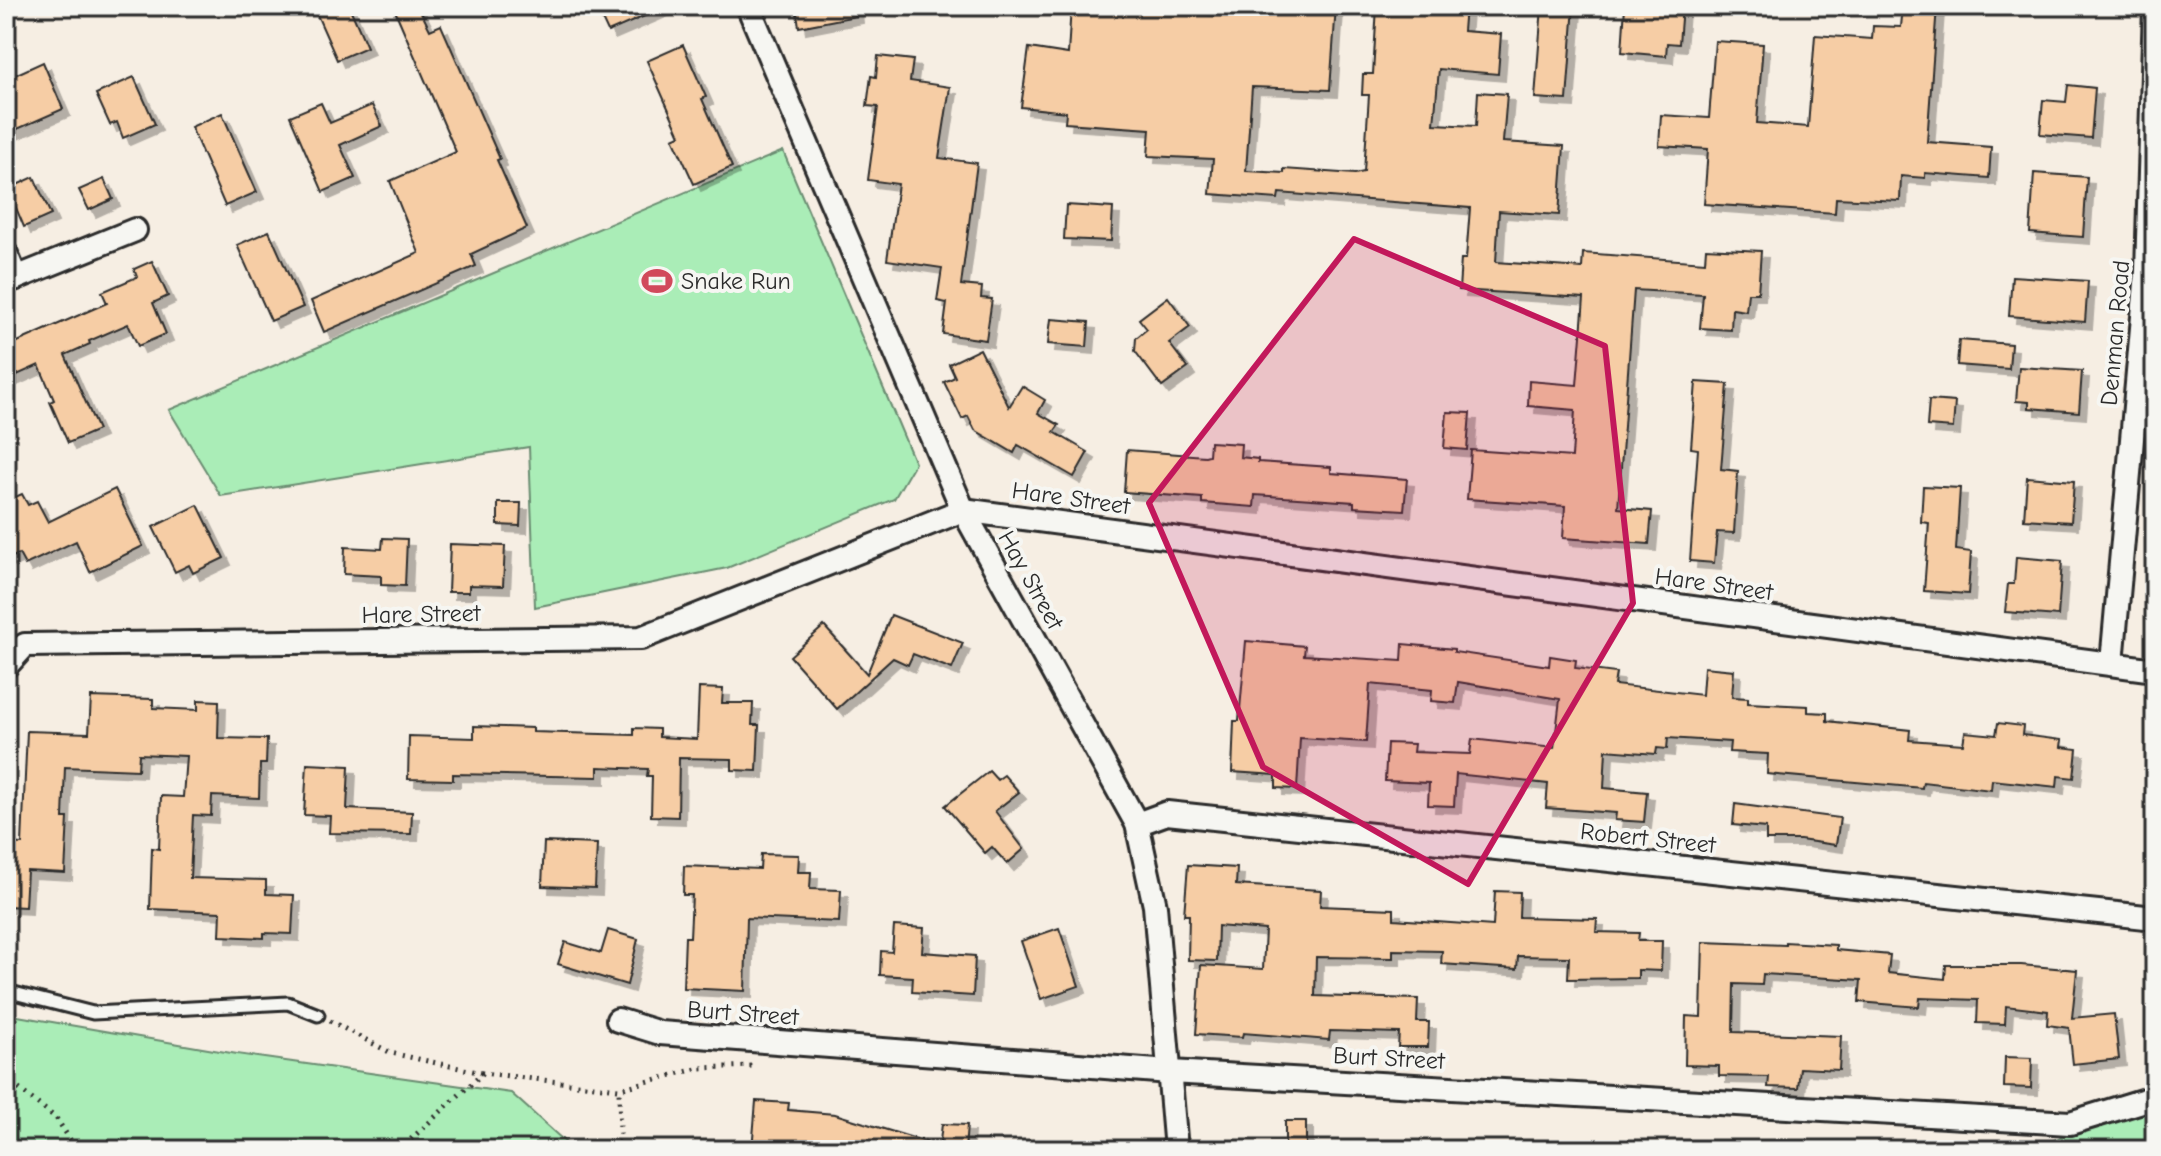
<svg xmlns="http://www.w3.org/2000/svg" width="2161" height="1156" viewBox="0 0 2161 1156" font-family="'Comic Neue',sans-serif">
<style>
.green{fill:#aaedb7;stroke:#6a8c71;stroke-width:2}
.building{fill:#f6cda5;stroke:#2b2b2b;stroke-width:2;filter:url(#shadow)}
.lines{fill:none;stroke-linecap:round;stroke-linejoin:round}
.service-casing{stroke:#2b2b2b;stroke-width:17}
.minor-casing{stroke:#2b2b2b;stroke-width:28}
.path{stroke:#2b2b2b;stroke-width:5;stroke-dasharray:2 6;stroke-linecap:butt}
.service{stroke:#f6f6f2;stroke-width:11}
.minor{stroke:#f6f6f2;stroke-width:22}
.marked{fill:#c2185b;fill-opacity:0.2;stroke:#c2185b;stroke-width:6;stroke-linejoin:round}
.labels{text-anchor:middle;stroke-width:8;stroke-linejoin:round;paint-order:stroke}
.poi-label{font-size:24px;fill:#2b2b2b;stroke:#f6f6f2;text-anchor:start}
.street-label{font-size:24px;fill:#2b2b2b;stroke:#f6f6f2}
</style>
<defs>
<filter id="shadow"><feDropShadow dx="7" dy="7" stdDeviation="0" flood-color="#0004"/></filter>
</defs>
<rect width="100%" height="100%" fill="#f6eee3"/>
<filter id="ink" filterUnits="userSpaceOnUse"><feTurbulence type="fractalNoise" baseFrequency=".0125" numOctaves="2"/><feDisplacementMap in="SourceGraphic" scale="16" xChannelSelector="R" yChannelSelector="G"/><feConvolveMatrix kernelMatrix="1 2 1 2 8 2 1 2 1" color-interpolation-filters="sRGB"/></filter>
<g filter="url(#ink)">
<g class="green">
<polygon points="783,151 915,463 894,499 727,568 535,607 529,447 221,496 169,410"/>
<polygon points="6,1014 237,1054 511,1093 574,1150 6,1150"/>
<polygon points="2155,1105 2155,1150 2034,1150 2063,1136"/>
</g>
<g class="building">
<polygon points="313,6 349,6 367,47 337,60"/>
<polygon points="393,6 418,6 430,30 441,25 500,159 497,160 527,228 471,254 476,266 324,332 311,301 419,253 390,181 456,152"/>
<polygon points="596,6 668,6 608,32"/>
<polygon points="796,6 855,6 856,16 799,27"/>
<polygon points="1071,6 1165,6 1164,13 1228,16 1229,6 1336,6 1330,90 1252,87 1246,171 1284,173 1284,169 1355,174 1364,172 1369,95 1362,95 1363,74 1373,74 1377,6 1465,6 1463,31 1501,34 1498,74 1439,69 1434,124 1476,126 1478,92 1507,94 1503,142 1564,146 1559,215 1499,211 1496,262 1582,268 1583,253 1705,262 1706,248 1761,251 1758,293 1748,293 1746,311 1732,309 1731,330 1700,328 1703,294 1634,290 1618,508 1652,511 1649,544 1563,538 1565,506 1467,499 1471,450 1572,457 1575,410 1528,406 1529,381 1577,385 1584,298 1459,290 1461,259 1466,259 1470,208 1279,193 1278,199 1210,194 1213,159 1148,156 1150,129 1065,123 1066,112 1021,107 1029,48 1068,54"/>
<polygon points="1542,6 1574,6 1567,100 1535,98"/>
<polygon points="1625,6 1682,6 1679,44 1667,43 1666,56 1622,52"/>
<polygon points="1903,6 1937,6 1927,142 1991,147 1989,178 1925,173 1925,178 1901,176 1900,201 1836,198 1835,213 1704,204 1708,149 1659,146 1661,115 1709,118 1715,41 1763,44 1757,123 1808,127 1815,35 1872,39 1873,26 1901,27"/>
<polygon points="683,45 706,97 702,99 732,167 694,184 673,138 680,135 647,61"/>
<polygon points="878,56 913,60 910,81 950,87 939,158 977,163 961,285 982,287 981,298 992,299 986,340 943,334 947,303 937,301 942,268 887,260 898,184 868,180 878,107 867,106 871,76 876,77"/>
<polygon points="43,62 63,109 6,134 6,79"/>
<polygon points="134,77 155,124 123,138 117,122 110,125 96,94"/>
<polygon points="2068,85 2095,88 2091,138 2040,134 2043,100 2066,102"/>
<polygon points="321,103 330,123 372,105 382,126 340,145 355,178 323,192 290,116"/>
<polygon points="222,113 257,192 225,206 191,127"/>
<polygon points="2034,173 2087,177 2083,237 2030,233"/>
<polygon points="34,177 51,215 24,227 8,189"/>
<polygon points="104,179 113,199 89,210 79,190"/>
<polygon points="1066,205 1113,208 1111,241 1064,239"/>
<polygon points="269,231 303,307 271,321 237,245"/>
<polygon points="152,261 168,296 153,303 166,334 138,346 128,324 89,341 90,344 65,355 98,430 68,443 50,402 54,400 39,365 6,380 6,347 107,303 102,292 137,277 134,269"/>
<polygon points="2012,276 2088,281 2085,322 2009,316"/>
<polygon points="1168,297 1190,327 1169,343 1188,368 1162,387 1135,351 1136,338 1147,329 1139,319"/>
<polygon points="1051,319 1089,322 1087,347 1048,344"/>
<polygon points="1959,340 2011,344 2009,369 1957,365"/>
<polygon points="980,349 1009,407 1022,386 1045,400 1038,413 1059,425 1054,432 1088,452 1074,477 1018,445 1014,453 975,430 968,416 962,419 944,382 955,377 949,364"/>
<polygon points="2019,367 2082,371 2079,412 2029,408 2029,402 2016,401"/>
<polygon points="1696,382 1728,384 1721,469 1738,471 1734,533 1717,532 1714,563 1690,561 1698,449 1691,448"/>
<polygon points="1929,400 1955,402 1953,428 1927,426"/>
<polygon points="1447,412 1470,413 1467,450 1444,448"/>
<polygon points="1210,442 1241,444 1240,457 1258,459 1258,462 1331,467 1331,473 1407,479 1404,510 1354,507 1354,502 1255,495 1254,507 1202,503 1202,498 1124,492 1127,450 1205,456 1209,455"/>
<polygon points="2027,477 2074,481 2071,522 2024,519"/>
<polygon points="1923,486 1960,488 1956,550 1971,552 1968,594 1924,591 1929,523 1921,522"/>
<polygon points="115,489 143,546 90,572 76,541 25,565 19,554 6,560 6,501 22,494 28,505 37,501 48,522"/>
<polygon points="498,503 521,503 520,526 498,525"/>
<polygon points="198,505 224,558 193,573 189,565 175,572 153,527"/>
<polygon points="383,538 407,539 405,586 381,585 381,576 344,574 345,547 382,549"/>
<polygon points="450,544 505,546 503,586 469,585 469,592 448,592"/>
<polygon points="2016,557 2062,561 2058,616 2005,612 2008,584 2014,584"/>
<polygon points="891,615 963,643 952,669 913,654 908,665 893,658 837,709 790,656 824,626 867,674"/>
<polygon points="1246,641 1305,646 1304,655 1402,661 1403,644 1454,649 1454,652 1549,666 1550,656 1576,660 1575,668 1616,673 1614,685 1702,695 1704,667 1734,670 1732,697 1748,698 1748,703 1808,706 1808,712 1827,713 1827,721 1910,730 1909,740 1963,744 1965,732 1996,735 1998,723 2023,726 2022,735 2062,740 2061,747 2077,749 2074,778 2058,776 2057,787 1992,780 1991,790 1923,782 1922,788 1767,774 1768,754 1729,752 1730,742 1668,738 1667,749 1657,748 1656,754 1606,750 1604,788 1647,792 1644,822 1615,820 1616,813 1546,808 1548,784 1456,774 1454,806 1428,805 1429,783 1385,781 1387,743 1414,744 1413,752 1470,754 1472,739 1554,748 1560,699 1458,682 1455,703 1431,701 1432,690 1370,684 1366,742 1300,738 1297,789 1276,788 1276,775 1232,772 1234,721 1239,721"/>
<polygon points="699,688 723,689 722,703 753,703 752,725 759,725 757,771 732,770 732,759 679,758 678,817 651,816 652,776 647,776 648,769 598,767 598,777 453,774 453,780 408,779 409,736 474,738 474,726 533,728 533,732 634,735 634,728 659,729 659,737 697,739"/>
<polygon points="91,697 153,699 153,708 198,710 198,700 219,701 218,738 267,739 266,764 260,764 259,798 212,796 211,816 193,815 190,878 266,880 266,894 294,895 292,934 264,933 264,938 220,936 221,912 150,909 152,848 159,849 161,796 183,797 186,756 139,754 138,770 65,767 63,818 68,818 65,873 27,871 25,907 6,906 6,843 22,844 27,731 89,733"/>
<polygon points="307,764 349,766 347,809 412,812 411,834 329,833 330,816 304,815"/>
<polygon points="989,771 997,780 1004,775 1019,792 995,811 1024,849 1007,864 992,847 985,853 945,806"/>
<polygon points="1735,804 1840,818 1836,845 1800,840 1766,840 1766,828 1733,825"/>
<polygon points="544,842 597,844 595,888 542,886"/>
<polygon points="761,854 799,855 798,872 811,872 810,889 841,890 839,922 747,918 745,991 683,988 685,937 690,937 692,895 683,895 684,866 760,869"/>
<polygon points="1188,865 1237,868 1236,885 1321,890 1320,906 1394,909 1394,919 1493,926 1495,891 1520,892 1519,917 1597,919 1596,932 1639,933 1638,941 1662,941 1661,971 1638,970 1638,978 1568,979 1569,957 1518,956 1517,969 1441,964 1442,951 1393,950 1393,958 1316,957 1315,996 1418,999 1417,1022 1429,1022 1428,1047 1398,1047 1399,1033 1330,1031 1329,1040 1243,1033 1242,1037 1196,1034 1201,965 1263,969 1265,930 1218,926 1217,961 1188,960 1189,915 1184,915"/>
<polygon points="894,926 924,928 922,952 975,956 973,996 912,992 913,977 880,975 881,951 892,952"/>
<polygon points="1059,928 1079,986 1041,999 1021,941"/>
<polygon points="608,930 638,939 627,985 558,964 565,942 601,953"/>
<polygon points="1703,942 1785,945 1785,942 1836,945 1836,950 1890,955 1888,973 1945,979 1946,965 2021,965 2077,970 2072,1018 2114,1014 2119,1059 2073,1064 2069,1028 2047,1025 2048,1011 2006,1006 2005,1024 1977,1023 1978,1000 1920,998 1919,1007 1859,1002 1861,980 1763,974 1762,985 1734,984 1733,1032 1841,1036 1839,1070 1800,1068 1798,1088 1768,1087 1769,1077 1719,1076 1719,1066 1685,1065 1686,1016 1701,1017"/>
<polygon points="2005,1057 2032,1058 2031,1088 2004,1087"/>
<polygon points="756,1101 789,1103 788,1110 835,1114 936,1145 935,1150 752,1150"/>
<rect x="1285" y="1121" width="21" height="29"/>
<polygon points="942,1124 967,1125 965,1150 939,1150"/>
</g>
<g class="lines">
<g class="service-casing">
<polyline id="service" points="6,991 93,1013 288,1003 318,1015"/>
</g>
<g class="minor-casing">
<g id="minor">
<polyline points="748,6 963,510 1137,824 1155,906 1176,1150"/>
<polyline points="6,254 16,278"/>
<polyline points="6,282 135,230"/>
<polyline points="2112,663 2147,272 2155,6"/>
<polyline points="6,666 25,645 641,638 963,510 2155,670"/>
<polyline points="1137,824 1167,813 2155,918"/>
<polyline points="618,1020 660,1033 1170,1072 2070,1123 2155,1097"/>
</g>
</g>
<g class="path">
<polyline points="330,1021 391,1053 482,1073"/>
<polyline points="6,1079 56,1118 77,1150"/>
<polyline points="399,1150 483,1073 619,1089 700,1068 753,1066"/>
<polyline points="616,1150 620,1138 619,1089"/>
</g>
<use href="#service" class="service"/>
<use href="#minor" class="minor"/>
</g>
</g>
<path class="marked" d="M 1354,239 L 1605,346 L 1633,603 L 1468,884 L 1263,767 L 1149,503 Z"/>
<defs>
<g id="stadium-bare" transform="scale(2.4)"><path d="M0-5a6.5 5 0 1 0 0 10a6.5 5 0 1 0 0-10ZM-3.5-1.8h7v3.6h-7Z" fill="#d1495b" stroke="#f6f6f2" stroke-width="2.5" paint-order="stroke"/></g>
</defs>
<g fill-rule="evenodd">
<use href="#stadium-bare" x="657" y="281"/>
</g>
<g class="labels">
<g class="poi-label">
<text x="681" y="289">Snake Run</text>
</g>
<g class="street-label">
<text transform="translate(2115 333) rotate(-85)" y="8">Denman Road</text>
<text transform="translate(1071 498) rotate(8)" y="8">Hare Street</text>
<text transform="translate(1031 580) rotate(61)" y="8">Hay Street</text>
<text transform="translate(1714 584) rotate(8)" y="8">Hare Street</text>
<text transform="translate(421 614) rotate(-1)" y="8">Hare Street</text>
<text transform="translate(1648 838) rotate(6)" y="8">Robert Street</text>
<text transform="translate(743 1013) rotate(4)" y="8">Burt Street</text>
<text transform="translate(1389 1058) rotate(3)" y="8">Burt Street</text>
</g>
</g>
<rect width="2161" height="1156" fill="none" stroke="#f6f6f2" stroke-width="32"/>
<rect x="16" y="16" width="2129" height="1124" fill="none" stroke="#2b2b2b" stroke-width="3" filter="url(#ink)"/>
</svg>
